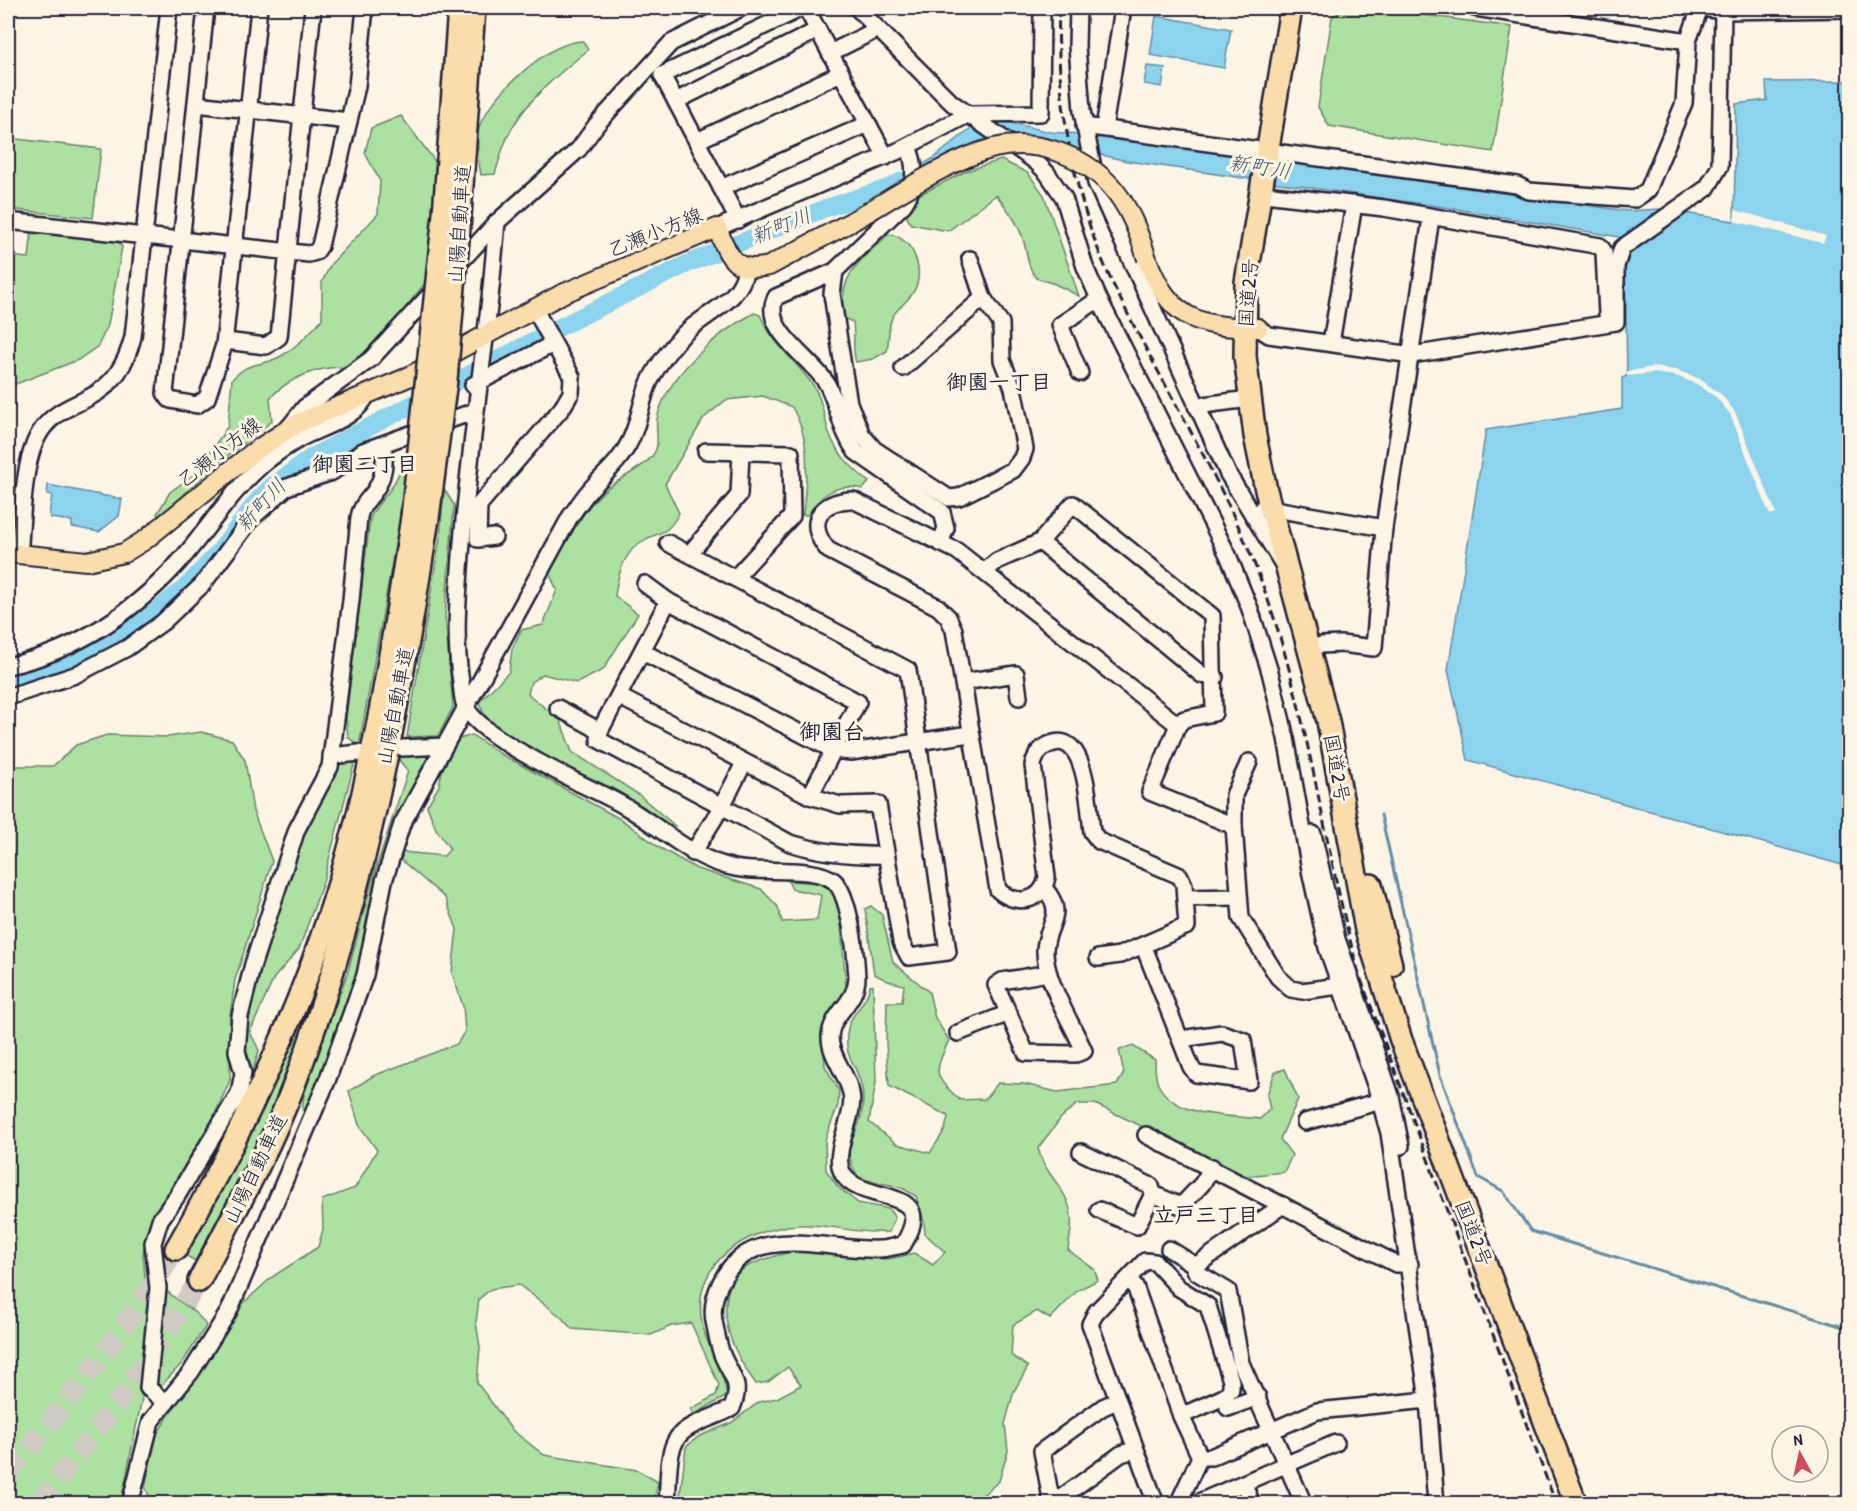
<svg xmlns="http://www.w3.org/2000/svg" width="1857" height="1511" viewBox="0 0 1857 1511" font-family="'Patrick Hand','Klee One',sans-serif">
<style>
.green{fill:#ade1a2;stroke:#68826e;stroke-width:1.5}
.water{fill:#8cd3ee;stroke:#628ca6;stroke-width:1.5}
.pier{fill:#fcf5e5}
.lines{fill:none;stroke-linecap:round;stroke-linejoin:round}
.stream{stroke:#628ca6;stroke-width:3}
.river{stroke:#8cd3ee;stroke-width:18}
.highway-tunnel{stroke:#d0cbc3;stroke-width:21;stroke-dasharray:21 10;stroke-linecap:butt}
.minor-casing{stroke:#22223b;stroke-width:20}
.major-casing{stroke:#22223b;stroke-width:22}
.highway-casing{stroke:#22223b;stroke-width:26}
.minor{stroke:#fcf5e5;stroke-width:15}
.major{stroke:#fbddab;stroke-width:18}
.highway{stroke:#fbddab;stroke-width:21}
.rail{stroke:#22223b;stroke-width:3;stroke-dasharray:9 4.5;stroke-linecap:butt}
.major-bridge-casing{stroke:#22223b;stroke-width:22;stroke-linecap:butt}
.highway-bridge-casing{stroke:#22223b;stroke-width:26;stroke-linecap:butt}
.major-bridge{stroke:#fbddab;stroke-width:18}
.highway-bridge{stroke:#fbddab;stroke-width:21}
.labels{text-anchor:middle;stroke-width:6;stroke-linejoin:round;paint-order:stroke}
.street-label{font-size:20px;fill:#22223b;stroke:#fcf5e5}
.water-label{font-size:21px;font-style:italic;fill:#425771;stroke:#fcf5e5}
.neighbourhood-label{font-size:21px;font-weight:bold;fill:#22223b;stroke:#fcf5e5}
.quarter-label{font-size:22px;font-weight:bold;fill:#22223b;stroke:#fcf5e5}
</style>
<rect width="100%" height="100%" fill="#fcf5e5"/>
<filter id="ink" filterUnits="userSpaceOnUse"><feTurbulence type="fractalNoise" baseFrequency=".0167" numOctaves="2"/><feDisplacementMap in="SourceGraphic" scale="12" xChannelSelector="R" yChannelSelector="G"/><feConvolveMatrix kernelMatrix="1 2 1 2 8 2 1 2 1" color-interpolation-filters="sRGB"/></filter>
<g filter="url(#ink)">
<g class="green">
<polygon points="1346,8 1372,8 1512,27 1493,152 1329,126 1318,107 1332,17"/>
<path d="M 583,41 L 588,50 C 558,74 519,106 505,143 C 501,153 498,164 495,174 L 481,175 C 478,161 475,133 482,120 C 499,90 547,42 583,41 Z"/>
<path d="M 401,116 L 440,168 L 434,272 L 370,352 L 349,368 C 323,364 288,378 270,398 L 272,421 L 210,470 L 158,519 L 157,514 L 170,492 L 196,473 L 228,426 L 232,379 C 249,363 250,367 270,361 C 291,354 308,335 322,319 L 322,282 L 331,264 L 378,214 L 380,181 L 365,153 L 371,128 Z"/>
<polygon points="8,138 101,149 93,218 8,209"/>
<path d="M 1001,160 L 1028,173 L 1044,195 L 1079,296 L 1055,284 L 1036,278 C 1028,267 1028,259 1025,246 C 1021,227 1009,210 996,195 L 948,231 L 911,224 L 906,216 L 919,195 L 966,171 Z"/>
<polygon points="32,230 118,241 122,247 108,325 98,346 78,360 8,387 8,256 29,258"/>
<path d="M 889,234 C 912,237 925,269 915,289 C 910,301 896,308 892,318 C 888,326 889,341 887,351 L 873,359 L 856,362 C 852,351 855,335 853,322 L 843,318 C 838,274 860,261 889,234 Z"/>
<path d="M 754,313 L 760,315 C 772,343 795,360 813,385 C 822,398 824,417 829,433 C 837,454 852,468 869,482 L 863,489 C 838,482 821,493 808,515 L 803,515 C 806,474 813,444 792,407 L 763,396 L 726,400 L 704,418 L 665,484 L 679,513 C 665,539 659,529 638,544 C 623,556 617,579 615,596 L 638,614 L 603,670 L 577,683 L 543,674 L 531,682 L 528,694 L 560,720 L 572,752 L 638,794 L 675,826 L 669,827 C 651,814 632,798 612,788 C 576,770 489,745 479,702 L 509,672 L 512,649 L 521,630 L 543,625 L 557,590 L 549,573 C 565,545 580,512 605,490 C 618,479 644,468 653,455 C 661,444 655,431 657,419 C 666,376 718,332 754,313 Z"/>
<path d="M 408,447 L 412,447 L 403,517 L 399,524 L 359,746 L 348,737 L 346,718 L 370,519 C 374,507 382,501 389,491 C 399,477 404,464 408,447 Z"/>
<polygon points="444,489 454,505 445,615 453,707 438,736 407,737 440,537"/>
<polygon points="201,732 232,740 245,760 253,811 272,861 235,980 230,1016 230,1080 207,1132 147,1232 143,1253 147,1302 142,1398 122,1497 118,1503 8,1503 8,766 53,766 76,745 107,735 168,737"/>
<path d="M 472,735 L 499,753 L 622,820 L 660,848 L 697,869 L 761,889 L 778,907 L 782,922 L 817,920 L 821,895 L 792,889 L 788,881 L 820,883 L 832,891 L 840,914 L 846,987 L 833,1012 L 823,1039 L 825,1066 L 839,1091 L 838,1105 L 825,1140 L 826,1170 L 838,1187 L 858,1203 L 889,1209 L 895,1218 L 889,1232 C 859,1235 828,1223 798,1225 C 744,1229 691,1264 702,1323 C 707,1349 724,1370 727,1396 L 693,1415 L 691,1409 L 716,1395 L 719,1385 L 691,1323 L 671,1326 L 651,1335 L 572,1329 L 560,1316 L 519,1285 L 491,1289 L 479,1299 L 476,1322 L 480,1347 L 477,1383 L 512,1430 L 544,1455 L 637,1470 L 658,1482 L 654,1503 L 153,1504 L 145,1487 L 157,1434 L 238,1308 L 272,1277 L 318,1247 L 323,1229 L 322,1200 L 355,1188 L 377,1150 L 359,1125 L 349,1091 L 373,1076 L 457,1044 L 465,1031 L 463,1006 L 452,973 L 457,929 L 445,898 L 401,860 L 403,852 L 444,856 L 450,849 L 436,829 L 427,806 L 439,786 L 443,765 L 459,739 Z"/>
<polygon points="423,751 427,758 399,814 370,912 357,973 330,1052 306,1111 302,1110 304,1094 348,971 374,874 408,771 399,760 402,752"/>
<polygon points="343,760 355,761 323,882 299,949 274,978 250,1032 259,1050 252,1075 244,1042 259,974 303,830 330,783 338,762"/>
<path d="M 348,876 C 330,946 311,1014 285,1081 C 261,1144 227,1202 195,1261 L 185,1255 L 221,1192 L 269,1090 Z"/>
<path d="M 871,906 L 882,915 L 893,962 L 929,992 L 935,1018 L 949,1040 C 934,1073 932,1075 960,1100 L 985,1099 L 998,1083 L 1024,1084 L 1057,1092 L 1117,1085 L 1124,1073 L 1119,1050 L 1133,1046 L 1155,1060 C 1155,1068 1155,1077 1158,1084 C 1174,1118 1228,1115 1260,1119 L 1270,1109 L 1267,1095 L 1275,1072 L 1285,1069 L 1298,1099 L 1280,1139 L 1292,1155 L 1284,1172 L 1246,1176 L 1095,1104 L 1077,1104 L 1061,1118 L 1038,1148 C 1043,1174 1069,1189 1071,1216 C 1073,1227 1069,1239 1068,1250 L 1094,1269 L 1098,1280 L 1078,1290 L 1050,1319 L 1037,1311 L 1013,1325 L 1011,1355 L 1028,1367 L 1014,1391 L 1005,1424 L 1008,1451 L 999,1481 L 977,1500 L 976,1503 L 679,1504 L 686,1447 L 698,1437 L 731,1423 L 759,1402 L 777,1398 L 801,1385 L 788,1367 L 768,1382 L 756,1384 C 737,1358 721,1328 727,1296 C 731,1276 742,1267 760,1261 C 774,1256 789,1251 804,1251 C 830,1251 856,1259 882,1259 C 893,1259 903,1256 914,1253 L 933,1265 L 945,1252 L 925,1234 L 924,1222 L 916,1196 L 902,1188 L 859,1178 L 852,1166 L 848,1149 C 859,1125 869,1105 859,1078 C 853,1059 845,1057 847,1034 C 848,1014 867,1005 870,985 L 873,985 L 876,1082 L 869,1122 L 897,1144 L 930,1153 L 945,1130 L 948,1116 L 889,1086 L 886,1043 L 887,1002 L 902,1002 L 904,985 L 888,981 L 874,974 L 865,909 Z"/>
<path d="M 162,1286 C 174,1301 198,1310 206,1326 L 183,1362 L 161,1386 L 155,1383 C 154,1350 164,1319 162,1286 Z"/>
</g>
<g class="water">
<polygon points="1156,16 1231,29 1224,68 1150,55"/>
<polygon points="1147,66 1165,68 1162,87 1144,84"/>
<polygon points="1849,81 1849,867 1468,760 1448,670 1486,430 1622,409 1622,378 1627,376 1625,261 1629,247 1619,237 1450,208 1127,161 1022,136 980,141 949,154 893,188 879,191 897,183 908,173 934,158 976,124 999,120 1050,132 1097,135 1627,211 1661,209 1734,221 1736,104 1767,100 1766,82"/>
<polygon points="48,485 122,499 119,516 99,532 72,527 72,521 51,518 49,515 52,495 47,494"/>
</g>
<g class="pier">
<polygon points="1735,210 1826,236 1823,243 1734,221"/>
<polygon points="1653,367 1676,370 1700,379 1722,395 1735,412 1776,513 1770,515 1730,414 1717,398 1697,384 1676,376 1654,373 1627,376 1626,372"/>
</g>
<g class="lines">
<polyline class="stream" points="1381,815 1440,1075 1478,1177 1503,1191 1531,1231 1850,1329"/>
<polyline class="river" points="8,686 32,679 94,652 154,613 185,588 219,552 257,501 272,486 312,457 562,326 687,264 826,208 891,187 902,181"/>
<g class="highway-tunnel">
<path d="M 8,1473 C 68,1402 125,1329 176,1249"/>
<polyline points="38,1504 122,1397 199,1281"/>
</g>
<g class="minor-casing">
<g id="minor">
<polyline points="206,8 165,393 170,400 197,405 207,398 224,345 259,8"/>
<polyline points="806,8 886,157"/>
<polyline points="857,8 952,103 1035,161 1047,173 1064,198 1085,267 1099,299 1228,555 1250,609 1270,672 1286,738 1311,875 1327,948 1376,1087 1389,1133 1428,1400 1436,1504"/>
<polyline points="1078,8 1077,46 1082,111 1096,183 1228,474 1281,561"/>
<polyline points="1475,8 1688,41"/>
<polyline points="1703,8 1723,11 1850,9"/>
<polyline points="830,53 878,29"/>
<polyline points="676,101 818,30"/>
<polyline points="196,104 349,121"/>
<polyline points="1084,126 1517,185 1529,191 1635,199 1648,190 1684,103 1688,41 1700,8"/>
<polyline points="1104,128 1123,8"/>
<polyline points="697,141 841,73"/>
<path d="M 908,147 C 917,165 915,188 904,204 L 835,271 L 776,297 C 759,329 814,360 827,384 C 839,407 840,430 856,452 L 942,512 L 946,528 L 940,543"/>
<polyline points="721,188 868,124"/>
<polyline points="1273,195 1384,208 1600,246 1604,252 1607,315"/>
<polyline points="738,220 662,75 802,8"/>
<polyline points="8,221 309,254 316,252 320,246 357,86 365,8"/>
<path d="M 497,222 C 494,253 492,284 488,315 C 478,395 467,475 461,555 C 458,598 454,640 461,682 C 462,690 462,702 466,708 C 483,736 548,767 577,782 C 595,791 614,799 631,810 C 665,831 694,860 735,868 C 760,874 815,865 834,881 C 850,895 856,955 857,977 C 857,1003 831,1013 830,1037 C 830,1056 847,1074 851,1093 C 855,1111 842,1134 840,1152 C 830,1216 947,1173 903,1245 C 895,1246 887,1249 880,1249 C 828,1252 752,1219 721,1282 C 714,1296 711,1311 715,1326 C 717,1336 719,1348 723,1357 C 733,1379 742,1384 732,1408 C 717,1417 688,1423 678,1437 C 666,1453 669,1485 667,1504"/>
<polyline points="717,228 898,151 969,114 1041,113 1042,8"/>
<polyline points="970,259 983,298"/>
<polyline points="453,270 497,222 579,149 597,124 671,43 741,8"/>
<polyline points="835,271 832,294 844,373 849,403 862,435 874,449 949,498 959,497 1013,470 1022,458 1025,449 1013,388 1002,360 1001,323 983,298 903,368"/>
<polyline points="1258,328 1269,335 1412,355 1616,322 1616,266 1622,248 1707,188 1720,166 1723,11"/>
<polyline points="225,341 266,346 279,337 313,8"/>
<polyline points="1331,343 1354,204"/>
<polyline points="1080,373 1060,325 1099,299"/>
<polyline points="473,385 553,344"/>
<polyline points="1196,406 1249,399"/>
<polyline points="290,426 305,407 371,359 437,287"/>
<polyline points="706,451 791,453 792,516 735,578"/>
<polyline points="1263,507 1384,528"/>
<polyline points="494,537 478,539 479,505 562,408 571,393 572,377 534,308"/>
<polyline points="1040,542 1202,675 1215,677"/>
<polyline points="690,553 739,495 741,453"/>
<path d="M 19,554 C 23,519 21,457 43,428 C 55,412 71,407 88,398 C 114,385 126,364 133,337 L 169,8"/>
<polyline points="985,571 997,561 1040,542 1073,504 1212,616 1214,713 1184,719 1178,725 1150,792 1234,826"/>
<polyline points="645,584 668,601 858,702 810,796"/>
<path d="M 668,601 L 600,731 L 599,740 L 790,843 C 822,853 851,856 885,855"/>
<polyline points="1321,645 1341,644 1374,648 1384,528 1431,218"/>
<polyline points="643,652 833,750 851,752 970,734"/>
<path d="M 8,666 C 78,651 139,609 186,554 C 212,523 232,491 263,464 C 275,454 287,446 301,438 C 322,427 358,418 367,394"/>
<polyline points="963,682 1016,674 1019,697"/>
<polyline points="8,697 75,675 127,648 163,622 202,585 252,518 287,487 332,472 363,451 475,411"/>
<polyline points="620,697 810,796 840,805 878,804 901,942 909,957 948,952 908,670 668,543"/>
<polyline points="558,708 600,731"/>
<polyline points="403,748 444,746"/>
<polyline points="331,756 359,753"/>
<polyline points="1249,762 1234,795 1234,826 1241,918 1278,977 1291,989 1302,991 1339,986"/>
<polyline points="1313,834 1337,939 1391,1096 1401,1146"/>
<polyline points="693,853 722,806 744,763"/>
<path d="M 1045,889 C 1067,915 1046,924 1045,950 C 1044,980 1072,1023 1084,1051 L 1076,1054 L 1026,1053 L 996,985 L 1002,981 L 1048,973"/>
<polyline points="1185,898 1238,897"/>
<polyline points="1144,947 1191,1067 1196,1074 1249,1081 1243,1040 1222,1033 1181,1039"/>
<path d="M 1098,958 L 1120,955 L 1187,926 L 1184,885 L 1180,876 L 1099,841 L 1092,832 C 1089,810 1087,734 1054,743 C 1042,746 1036,753 1033,765 L 1047,877 C 1042,903 1016,906 998,890 L 954,630 L 948,617 L 938,607 L 828,550 C 805,523 820,500 853,500 L 957,551 L 1178,725"/>
<polyline points="958,1033 1009,1013"/>
<polyline points="1305,1122 1381,1101"/>
<polyline points="1146,1135 1396,1264 1410,1264"/>
<polyline points="1081,1152 1151,1186 1153,1194 1137,1226 1099,1210"/>
<polyline points="1153,1194 1181,1206 1202,1184 1212,1167"/>
<polyline points="1169,1249 1193,1264 1198,1264 1283,1205"/>
<polyline points="1193,1264 1196,1272 1228,1291 1241,1363 1304,1504"/>
<polyline points="1128,1279 1135,1286 1181,1416 1200,1457 1211,1457 1317,1411 1428,1400"/>
<path d="M 166,1403 L 148,1388 L 158,1288 L 153,1243 L 160,1220 L 177,1196 L 239,1093 L 243,1073 L 237,1051 L 240,1016 L 253,964 L 297,829 L 330,767 L 351,600 L 359,517 C 361,506 367,501 374,492 C 384,478 386,461 383,444"/>
<polyline points="1228,1408 1258,1397"/>
<polyline points="1244,1484 1252,1504"/>
<polyline points="1052,1501 1062,1497 1121,1454 1135,1450"/>
<polyline points="1197,1503 1336,1443"/>
<path d="M 130,1504 L 151,1421 L 191,1372 L 229,1311 L 327,1081 L 365,975 L 384,881 L 402,824 L 570,517 C 576,509 582,499 589,491 C 601,477 615,467 625,450 C 636,433 639,413 645,394 C 651,373 665,355 679,339 C 699,315 743,303 746,267"/>
<polyline points="1052,1504 1042,1451 1103,1407 1117,1401"/>
<polyline points="1156,1504 1090,1324 1096,1312 1145,1261 1155,1262 1179,1288 1208,1306 1231,1381 1231,1389 1224,1397 1181,1416"/>
<polyline points="1178,1504 1200,1457"/>
</g>
</g>
<g class="major-casing">
<g id="major">
<path d="M 1147,259 C 1169,318 1196,327 1258,328"/>
<path d="M 8,553 L 87,561 L 124,553 L 145,540 L 252,453 L 296,424 L 406,378 L 562,294 L 717,228 C 729,257 734,274 769,266 L 849,223"/>
</g>
</g>
<g class="highway-casing">
<g id="highway">
<polyline points="1291,8 1246,282 1245,356 1255,436 1266,490 1328,721 1366,930 1401,1040 1576,1504"/>
<polyline points="444,214 459,8"/>
<polyline points="460,216 474,8"/>
<polyline points="1371,885 1391,965"/>
<path d="M 176,1249 C 239,1139 294,1024 333,903 C 373,778 392,646 412,517"/>
<path d="M 199,1281 C 232,1217 268,1153 294,1085 C 363,904 399,710 428,518"/>
</g>
</g>
<use href="#minor" class="minor"/>
<use href="#major" class="major"/>
<use href="#highway" class="highway"/>
<path class="rail" d="M 1059,8 C 1055,96 1074,202 1112,282 C 1161,384 1224,480 1263,586 C 1309,712 1323,845 1359,974 L 1556,1504"/>
<g class="major-bridge-casing">
<path id="major-bridge" d="M 849,223 C 892,199 947,160 994,148 C 1036,138 1082,155 1111,186 C 1129,206 1139,233 1147,259"/>
</g>
<g class="highway-bridge-casing">
<g id="highway-bridge">
<polyline points="412,517 444,214"/>
<polyline points="428,518 446,380 460,216"/>
</g>
</g>
<use href="#major-bridge" class="major-bridge"/>
<use href="#highway-bridge" class="highway-bridge"/>
</g>
</g>
<g class="labels">
<g class="street-label">
<text transform="translate(459 224) rotate(-86)" y="7">山陽自動車道</text>
<text transform="translate(655 232) rotate(-22)" y="7">乙瀬小方線</text>
<text transform="translate(1248 293) rotate(-86)" y="7">国道2号</text>
<text transform="translate(219 452) rotate(-38)" y="7">乙瀬小方線</text>
<text transform="translate(395 706) rotate(-79)" y="7">山陽自動車道</text>
<text transform="translate(1337 768) rotate(80)" y="7">国道2号</text>
<text transform="translate(255 1169) rotate(-64)" y="7">山陽自動車道</text>
<text transform="translate(1474 1233) rotate(69)" y="7">国道2号</text>
</g>
<g class="water-label">
<text transform="translate(1260 167) rotate(9)" y="7">新町川</text>
<text transform="translate(781 226) rotate(-22)" y="7">新町川</text>
<text transform="translate(261 505) rotate(-48)" y="7">新町川</text>
</g>
<g class="neighbourhood-label">
<text x="999" y="389">御園一丁目</text>
<text x="365" y="471">御園二丁目</text>
<text x="1206" y="1222">立戸三丁目</text>
</g>
<g class="quarter-label">
<text x="832" y="739">御園台</text>
</g>
</g>
<rect width="1857" height="1511" fill="none" stroke="#fcf5e5" stroke-width="30"/>
<rect x="15" y="15" width="1827" height="1481" fill="none" stroke="#22223b" stroke-width="2" filter="url(#ink)"/>
<g transform="translate(1800 1454) rotate(352)"><circle r="28" fill="#fcf5e5" stroke="#a5a1a1" stroke-width="1.5"/>
<path d="M0-4.5L10 22L0 15L-10 22Z" fill="#d1495b"/>
<text y="-9" font-size="16" font-weight="bold" text-anchor="middle" fill="#22223b">N</text>
</g>
</svg>
